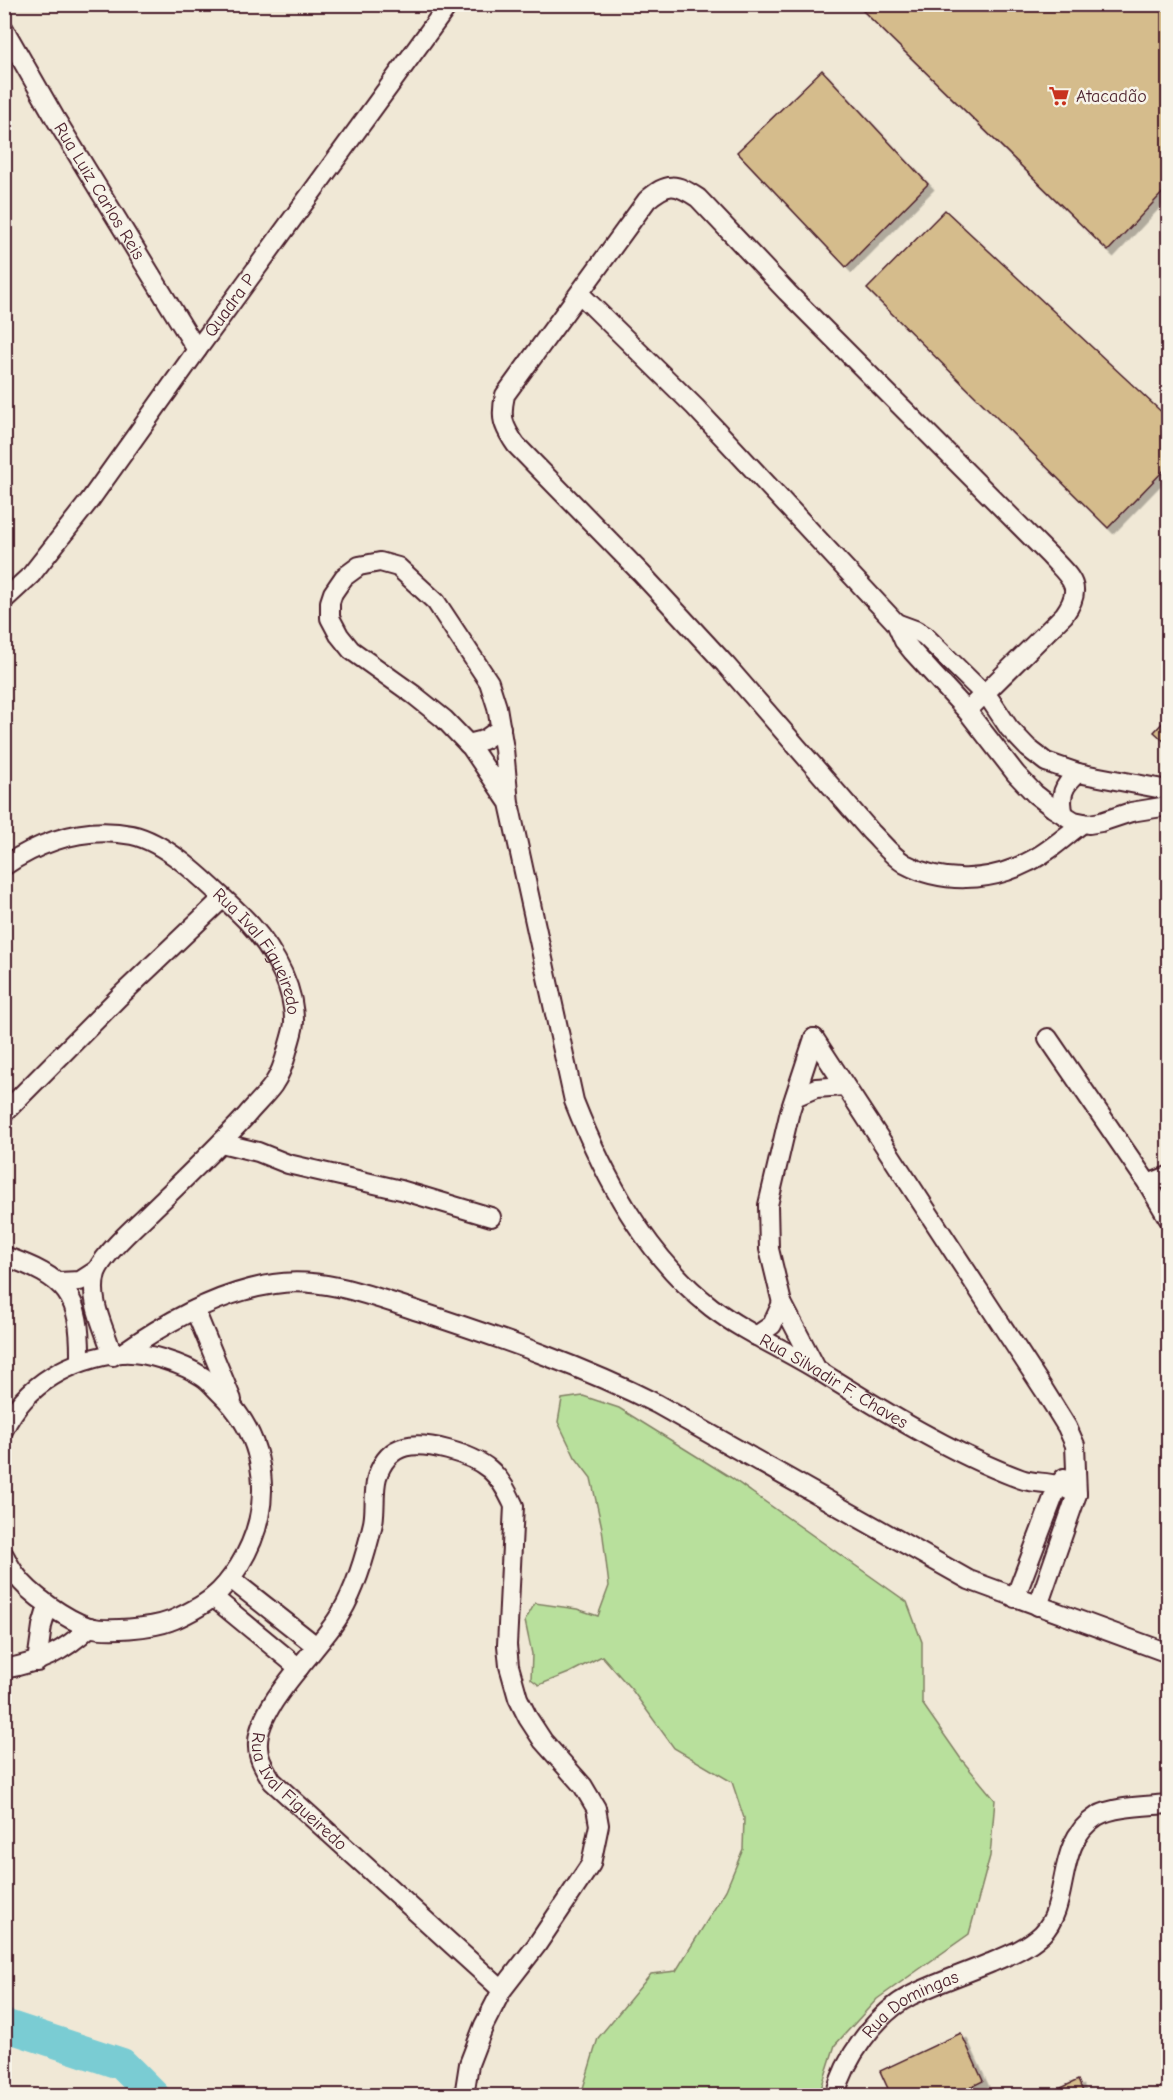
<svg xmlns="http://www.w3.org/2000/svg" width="1173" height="2100" viewBox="0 0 1173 2100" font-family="'Comic Neue',sans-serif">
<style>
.green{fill:#b8e09c;stroke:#818064;stroke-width:1.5}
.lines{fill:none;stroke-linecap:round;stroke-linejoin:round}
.river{stroke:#7accd3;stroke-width:32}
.building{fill:#d5bc8c;stroke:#4a1f2b;stroke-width:1.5;filter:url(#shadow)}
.minor-casing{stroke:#4a1f2b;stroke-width:22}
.minor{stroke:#f7f3e8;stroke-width:18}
.labels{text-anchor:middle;stroke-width:5;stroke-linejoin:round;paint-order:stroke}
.poi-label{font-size:18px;fill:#4a1f2b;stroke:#f7f3e8;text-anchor:start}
.street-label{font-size:18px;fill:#4a1f2b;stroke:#f7f3e8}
</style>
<defs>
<filter id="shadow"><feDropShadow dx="5.5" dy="5.5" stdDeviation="0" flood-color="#0004"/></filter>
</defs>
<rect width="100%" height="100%" fill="#f0e8d6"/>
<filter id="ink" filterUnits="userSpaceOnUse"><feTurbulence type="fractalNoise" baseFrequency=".0167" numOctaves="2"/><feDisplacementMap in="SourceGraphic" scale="12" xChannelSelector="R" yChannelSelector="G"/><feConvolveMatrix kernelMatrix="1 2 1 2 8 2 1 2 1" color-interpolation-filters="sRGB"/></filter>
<g filter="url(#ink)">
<polygon class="green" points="583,1396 619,1408 730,1477 907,1602 922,1642 922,1703 961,1759 995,1800 990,1856 969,1934 877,1999 835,2045 819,2095 581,2095 598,2038 651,1974 676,1971 726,1890 743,1849 744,1818 732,1782 674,1748 632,1690 602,1656 569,1673 539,1685 531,1679 532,1654 525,1621 535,1603 577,1609 598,1616 609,1586 602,1528 591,1478 575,1457 558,1422 562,1399"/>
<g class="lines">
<polyline class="river" points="4,2025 122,2064 154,2096"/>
</g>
<g class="building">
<polygon points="856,4 1168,4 1168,187 1108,251"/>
<polygon points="822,70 928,184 846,267 737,152"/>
<polygon points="945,210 1168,418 1168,466 1108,528 867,289"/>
<polygon points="1168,717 1168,737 1164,741 1154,732"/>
<polygon points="961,2033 983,2081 953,2096 885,2096 890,2093 880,2071"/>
<polygon points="1078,2080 1085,2096 1044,2096"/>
</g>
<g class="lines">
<g class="minor-casing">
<g id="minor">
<path id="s1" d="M 4,29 L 55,118 L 197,350"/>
<polyline points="580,294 695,407 896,623 904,641 912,651 967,711 1016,774 1035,794 1053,808 1074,821 1089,824 1101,822 1131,812 1168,806"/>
<path id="s2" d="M 4,600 L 31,575 L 90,500 L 197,350 L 449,4"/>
<polyline points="896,623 915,630 925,636 991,701 1009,728 1028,748 1046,762 1078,773 1168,790"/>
<path d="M 967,711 L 1064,615 C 1085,586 1070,578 1050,556 L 787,292 L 698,198 C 675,183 668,182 647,200 L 505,395 C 500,418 503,426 516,445 L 641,573 L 725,664 L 871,832 C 882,843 892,856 905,864 C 942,884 989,882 1026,863 C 1047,854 1065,836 1083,823"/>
<polyline points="468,744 484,740 501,728"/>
<path id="s3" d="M 509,803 L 471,747 L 444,719 L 414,695 L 351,650 L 339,635 L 330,618 L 330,602 L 333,593 L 344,577 L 359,566 L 380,562 L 398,567 L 436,602 L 489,682 L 497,707 L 504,749 L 509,803 L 574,1101 C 604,1177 645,1255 711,1307 C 746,1334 787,1350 824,1374 C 883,1411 955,1455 1021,1479 C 1032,1483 1045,1482 1056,1485 C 1064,1487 1071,1491 1077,1494"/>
<path d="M 1064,815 C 1059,796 1063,785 1078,773"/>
<path id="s4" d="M 4,866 C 43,840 86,826 132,835 C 169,843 210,886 237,911 C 266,938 294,980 294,1021 C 294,1030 290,1039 288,1048 C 285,1060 280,1075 273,1085 C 265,1096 254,1106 246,1116 C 214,1151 180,1183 147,1215 C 133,1228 102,1256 96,1273 C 88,1301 105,1329 113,1356"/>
<polyline points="814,1038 1044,1390 1067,1427 1075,1445 1077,1494 1038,1606"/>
<polyline points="814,1038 790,1111 768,1205 769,1249 782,1303 816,1368"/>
<polyline points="1048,1038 1148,1184 1168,1218"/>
<polyline points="795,1097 816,1088 845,1086"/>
<polyline points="4,1113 119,997 223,898"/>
<polyline points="221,1143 258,1152 288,1164 401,1190 491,1217"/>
<polyline points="1148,1184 1168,1176"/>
<path d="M 4,1256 C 67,1278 81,1294 80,1361"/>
<polyline points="58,1282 80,1281 97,1270"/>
<polyline points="195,1310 232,1400"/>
<polyline points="756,1336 772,1325 782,1303"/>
<path d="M 122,1353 C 166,1322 220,1292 274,1284 C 324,1276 377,1298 424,1313 C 503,1339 584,1367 657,1404 L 969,1580 L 1168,1653"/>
<path d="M 4,1429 C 26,1383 72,1359 121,1353 C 144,1351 184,1364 203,1377 C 209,1381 214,1387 219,1392 C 269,1439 275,1508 239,1566 C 232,1577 224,1588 213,1597 C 204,1605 181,1617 170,1621 C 152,1628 107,1632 89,1627 C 67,1620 29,1594 16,1575 C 11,1569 8,1562 4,1555"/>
<polyline points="231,1579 316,1646"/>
<polyline points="213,1597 299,1668"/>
<polyline points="1015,1598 1058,1485 1064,1478"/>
<polyline points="37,1662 42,1626 48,1606"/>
<path d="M 4,1669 C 41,1662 62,1653 90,1627"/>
<path id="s5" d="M 464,2096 L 469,2064 L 484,2025 L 502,1990 L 536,1946 L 591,1864 L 599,1825 L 596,1808 L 583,1786 L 543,1741 L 528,1718 L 518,1698 L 509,1666 L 507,1645 L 514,1506 C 499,1472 485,1460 448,1450 C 417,1442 389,1440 377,1477 C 373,1492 376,1508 373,1523 C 366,1554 357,1586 341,1613 C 321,1649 255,1705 258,1747 C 258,1760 266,1770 272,1781 L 502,1990"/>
<path id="s6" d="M 835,2096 C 844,2059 876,2014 910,1996 C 936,1983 964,1974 990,1963 C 1009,1955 1027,1948 1042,1934 C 1072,1904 1053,1844 1097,1816 C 1114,1806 1148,1806 1168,1804"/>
</g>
</g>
<use href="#minor" class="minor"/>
</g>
</g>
<defs>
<g id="supermarket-bare" transform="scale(1.62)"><path d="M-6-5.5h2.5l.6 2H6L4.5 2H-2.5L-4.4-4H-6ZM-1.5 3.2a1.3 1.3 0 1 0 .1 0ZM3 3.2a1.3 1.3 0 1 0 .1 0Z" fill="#c8321e" stroke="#f7f3e8" stroke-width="2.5" paint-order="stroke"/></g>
</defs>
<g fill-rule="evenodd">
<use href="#supermarket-bare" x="1059" y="96"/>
</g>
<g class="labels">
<g class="poi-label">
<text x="1076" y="102">Atacadão</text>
</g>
<g class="street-label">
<text dy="6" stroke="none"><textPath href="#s1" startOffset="188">Rua Luiz Carlos Reis</textPath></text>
<text dy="6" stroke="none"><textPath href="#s2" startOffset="372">Quadra P</textPath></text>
<text dy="6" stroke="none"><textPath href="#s4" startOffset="312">Rua Ival Figueiredo</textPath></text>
<text dy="6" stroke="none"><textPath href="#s3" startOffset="1334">Rua Silvadir F. Chaves</textPath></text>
<text dy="6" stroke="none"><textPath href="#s5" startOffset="1194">Rua Ival Figueiredo</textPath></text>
<text dy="6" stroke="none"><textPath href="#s6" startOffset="124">Rua Domingas</textPath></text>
</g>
</g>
<rect width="1173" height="2100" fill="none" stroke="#f7f3e8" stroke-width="24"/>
<rect x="12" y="12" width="1149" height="2076" fill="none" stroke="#4a1f2b" stroke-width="2" filter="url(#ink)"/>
</svg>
